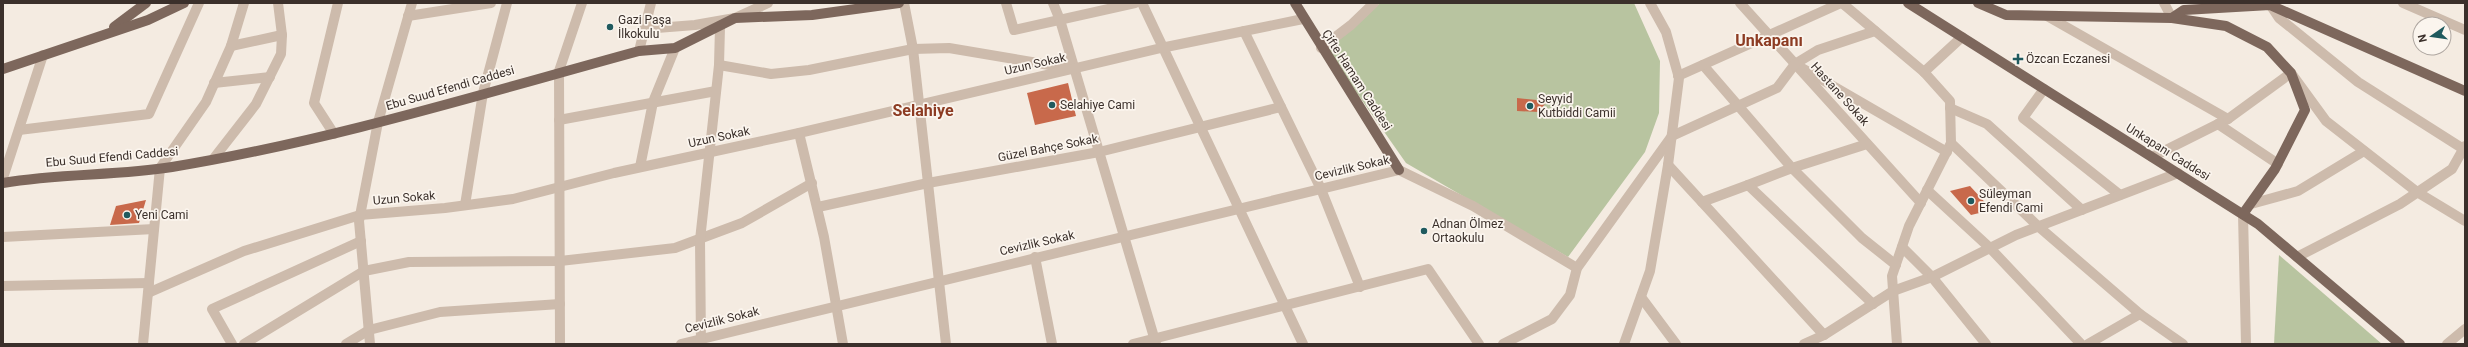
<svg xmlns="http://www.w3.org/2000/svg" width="2468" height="347" viewBox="0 0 2468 347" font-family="Roboto,sans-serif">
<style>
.green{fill:#b8c4a0}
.building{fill:#c8694b}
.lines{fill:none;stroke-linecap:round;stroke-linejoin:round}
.minor{stroke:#cdbbac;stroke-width:10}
.major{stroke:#7d675c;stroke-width:10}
.poi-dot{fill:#1f5a5e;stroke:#fbf5ee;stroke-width:1.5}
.labels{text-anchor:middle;stroke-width:3.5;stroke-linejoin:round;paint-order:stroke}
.poi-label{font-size:12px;fill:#3b302b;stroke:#fbf5ee;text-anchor:start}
.street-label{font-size:12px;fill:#3b302b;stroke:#fbf5ee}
.district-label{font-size:16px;font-weight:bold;fill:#8c3b22;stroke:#fbf5ee}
</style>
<rect width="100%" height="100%" fill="#f4ebe1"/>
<g class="green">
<polygon points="1380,3 1634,3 1660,61 1659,113 1645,152 1568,257 1406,163 1326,49 1357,25"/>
<polygon points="2279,255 2382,344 2274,344"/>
</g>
<g class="building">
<polygon points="1068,83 1076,116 1035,125 1027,93"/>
<polygon points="1517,98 1547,101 1539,112 1517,111"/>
<polygon points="1970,186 1992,210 1971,215 1950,191"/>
<polygon points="146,200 139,223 110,225 116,206"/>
</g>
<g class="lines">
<g class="minor">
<polyline points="904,3 913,49 946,344"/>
<polyline points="1006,3 1014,30 1135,3"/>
<polyline points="1053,3 1060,20 1156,344"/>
<polyline points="1142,3 1303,344"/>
<polyline points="1740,3 1921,203"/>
<polyline points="1842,3 1924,72 1950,101 1951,143 1909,226 1892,276 1897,344"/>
<polyline points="2164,3 2172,18"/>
<polyline points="2269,3 2279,18 2358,82 2465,150"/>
<polyline points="2403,3 2465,30"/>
<polyline points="408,16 491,3"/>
<polyline points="2047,16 2228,119 2152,157"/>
<polyline points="644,29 695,25 735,18 768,3"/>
<polyline points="1244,31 1321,189 1360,287"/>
<polyline points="1875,31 1818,50 1795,64 1947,152"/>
<polyline points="231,46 282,35"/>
<polyline points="1321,48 1351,25 1374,3"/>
<polyline points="639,51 651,3"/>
<polyline points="719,65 771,74 809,70 913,49 949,48 1067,68"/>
<polyline points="1703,65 1792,168 1867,144"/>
<polyline points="1924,72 1962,37"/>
<polyline points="1678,76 1841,3"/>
<polyline points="214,83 270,77"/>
<polyline points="2044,89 2023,118 2120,195"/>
<polyline points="1950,108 1987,124 2082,210"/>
<polyline points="2228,119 2291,73 2326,121 2417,192 2465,221"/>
<polyline points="559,120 716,91"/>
<polyline points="2218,124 2278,164"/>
<polyline points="19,130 149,114 199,3"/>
<polyline points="799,133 824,237 843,344"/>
<polyline points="334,134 314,103 338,3"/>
<polyline points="1951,143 2039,227 2140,314"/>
<polyline points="214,158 256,104 281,54 282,35 278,3"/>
<polyline points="1668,165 1824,335"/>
<polyline points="640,167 653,102 675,48"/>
<polyline points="3,178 43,55"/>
<polyline points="1748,185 1792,168 1862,238 1896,265"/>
<polyline points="1927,190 1990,248 2081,344"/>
<polyline points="1702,202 1748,185 1873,304"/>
<polyline points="2251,204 2298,191 2364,151"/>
<polyline points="465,205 483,93 507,3"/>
<polyline points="818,207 928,183 1099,152 1281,107"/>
<polyline points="2243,214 2246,344"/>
<polyline points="3,237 154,229"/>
<polyline points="1035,257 1052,344"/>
<polyline points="2297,257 2400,204 2452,169 2465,146"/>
<polyline points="3,286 149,283"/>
<polyline points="148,293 244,251 360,215 445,208 513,199 614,173 799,133 1161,48 1303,19"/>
<polyline points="1641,297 1676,344"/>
<polyline points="143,344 160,168 206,102 231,46 244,3"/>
<polyline points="232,344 212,309 361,241"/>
<polyline points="244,344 364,271 409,262 560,261 675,248 742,223 812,183"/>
<polyline points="346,344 369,330 440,312 560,304"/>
<polyline points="370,344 359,221 378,122 412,3"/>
<polyline points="560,344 559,71 582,3"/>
<polyline points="681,344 1399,170 1473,206 1577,268"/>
<polyline points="701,344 700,240 719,65 720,27"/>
<polyline points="1133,344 1428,269 1479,344"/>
<polyline points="1503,344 1552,319 1570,295 1577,268 1672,136 1777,88 1795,64"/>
<polyline points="1624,344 1650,271 1668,165 1679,78 1666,32 1650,3"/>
<polyline points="1804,344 1824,335 1893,291 1932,277 1902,247"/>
<polyline points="1986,344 1932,277 2016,235 2178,173"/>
<polyline points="2088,344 2140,314 2183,344"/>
<polyline points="2447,344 2465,329"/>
</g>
<g class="major">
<polyline points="1295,3 1399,170"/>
<polyline points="1908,3 2258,224 2400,344"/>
<polyline points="1978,3 2006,15 2172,18 2226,26 2267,47 2291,73 2305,110 2275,169 2243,214"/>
<polyline points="2172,18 2184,10 2270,5 2465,91"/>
<polyline points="114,27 146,3"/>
<polyline points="3,69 148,20 184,3"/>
<path d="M 3,183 C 60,173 117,176 172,167 C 330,141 485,93 639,51 L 675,48 L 735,18 L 812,15 L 899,3"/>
</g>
</g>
<g class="poi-dot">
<circle cx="610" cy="27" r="4"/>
<path d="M2016 53h4v4h4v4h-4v4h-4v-4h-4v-4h4z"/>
<circle cx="1052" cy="105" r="4"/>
<circle cx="1530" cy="106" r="4"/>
<circle cx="1971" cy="201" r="4"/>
<circle cx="127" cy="215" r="4"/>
<circle cx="1424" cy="231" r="4"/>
</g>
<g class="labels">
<g class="poi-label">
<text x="618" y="24">Gazi Paşa<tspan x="618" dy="14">İlkokulu</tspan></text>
<text x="2026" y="63">Özcan Eczanesi</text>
<text x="1538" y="103">Seyyid<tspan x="1538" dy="14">Kutbiddi Camii</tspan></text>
<text x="1060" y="109">Selahiye Cami</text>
<text x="1979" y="198">Süleyman<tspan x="1979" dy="14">Efendi Cami</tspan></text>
<text x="135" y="219">Yeni Cami</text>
<text x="1432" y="228">Adnan Ölmez<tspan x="1432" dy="14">Ortaokulu</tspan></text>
</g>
<g class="street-label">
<text transform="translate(1035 64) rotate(-13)" y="4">Uzun Sokak</text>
<text transform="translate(1357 80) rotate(57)" y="4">Çifte Hamam Caddesi</text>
<text transform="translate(450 88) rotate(-16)" y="4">Ebu Suud Efendi Caddesi</text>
<text transform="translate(1840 94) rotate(48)" y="4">Hastane Sokak</text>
<text transform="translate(719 137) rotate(-12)" y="4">Uzun Sokak</text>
<text transform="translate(1048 148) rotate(-11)" y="4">Güzel Bahçe Sokak</text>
<text transform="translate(2168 152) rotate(32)" y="4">Unkapanı Caddesi</text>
<text transform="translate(112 157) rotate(-5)" y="4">Ebu Suud Efendi Caddesi</text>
<text transform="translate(1352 168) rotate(-13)" y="4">Cevizlik Sokak</text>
<text transform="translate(404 198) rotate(-5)" y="4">Uzun Sokak</text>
<text transform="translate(1037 243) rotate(-13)" y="4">Cevizlik Sokak</text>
<text transform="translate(722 320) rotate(-14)" y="4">Cevizlik Sokak</text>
</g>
<g class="district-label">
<text x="1769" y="46">Unkapanı</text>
<text x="923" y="116">Selahiye</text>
</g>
</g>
<rect width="2468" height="347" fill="none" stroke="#3b302b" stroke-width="8"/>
<g transform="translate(2432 36) rotate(257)"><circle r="19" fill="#fbf5ee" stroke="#aea6a0"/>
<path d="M0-3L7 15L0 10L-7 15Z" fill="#1f5a5e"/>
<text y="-6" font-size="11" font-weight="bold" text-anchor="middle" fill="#3b302b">N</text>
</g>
</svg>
